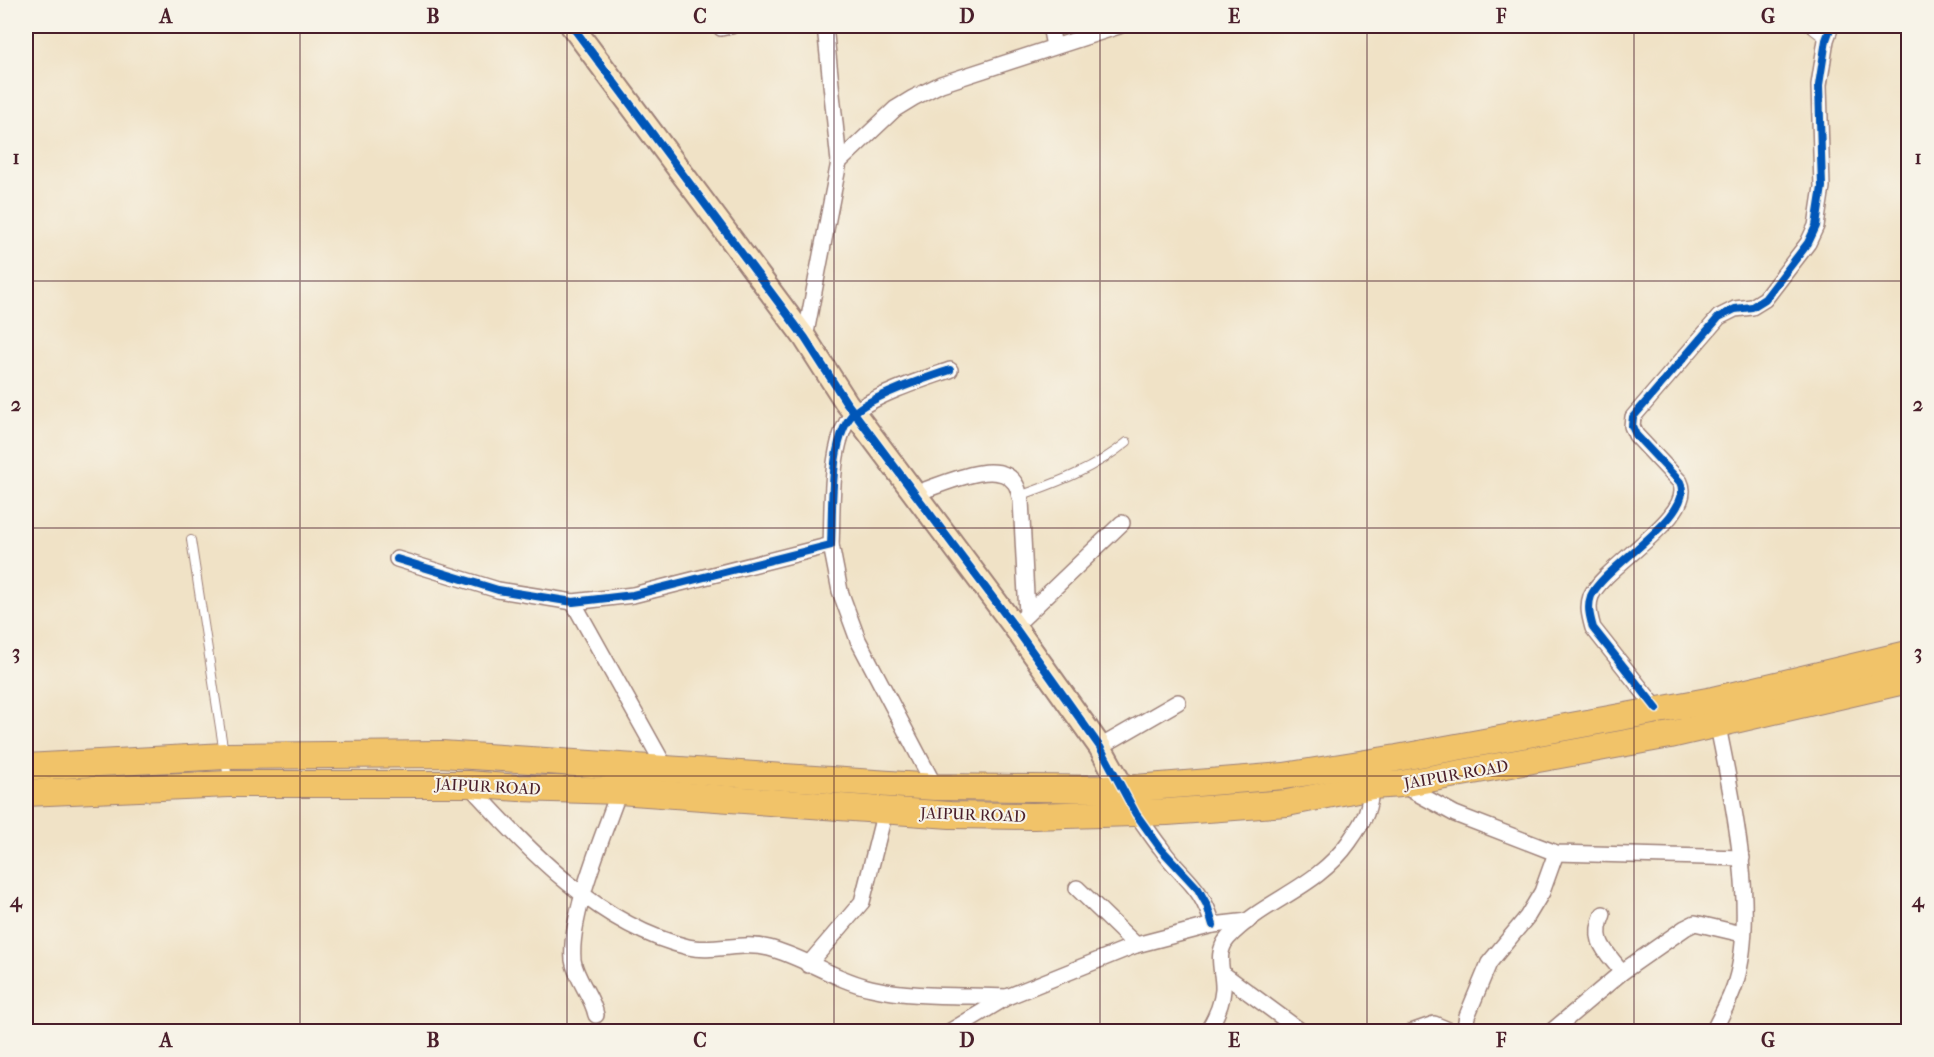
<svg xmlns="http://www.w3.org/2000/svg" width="1934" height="1057" viewBox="0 0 1934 1057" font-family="'IM FELL French Canon',serif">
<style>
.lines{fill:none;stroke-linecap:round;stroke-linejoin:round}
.lane-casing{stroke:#9d8078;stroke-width:10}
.street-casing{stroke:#9d8078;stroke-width:18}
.secondary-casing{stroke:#9d8078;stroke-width:26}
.primary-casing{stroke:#9d8078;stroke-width:28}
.lane{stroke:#fff;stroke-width:8}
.street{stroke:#fff;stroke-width:15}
.secondary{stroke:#f9e7c3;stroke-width:22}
.primary{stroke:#f1c369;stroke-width:26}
.cycleway-casing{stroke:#f7f3e8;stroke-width:11}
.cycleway{stroke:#0057b8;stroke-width:8}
.grid{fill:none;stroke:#4a1f2b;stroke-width:1.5;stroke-opacity:0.55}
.labels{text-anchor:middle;stroke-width:4.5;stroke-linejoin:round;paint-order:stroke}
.street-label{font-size:16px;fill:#4a1f2b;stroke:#f7f3e8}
.neatline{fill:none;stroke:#4a1f2b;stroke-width:2}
.grid-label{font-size:20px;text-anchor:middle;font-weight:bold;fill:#4a1f2b}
</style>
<rect width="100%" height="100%" fill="#f7f3e8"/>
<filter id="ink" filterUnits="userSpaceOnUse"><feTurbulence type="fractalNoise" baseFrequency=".0167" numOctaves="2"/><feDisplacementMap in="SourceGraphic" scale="12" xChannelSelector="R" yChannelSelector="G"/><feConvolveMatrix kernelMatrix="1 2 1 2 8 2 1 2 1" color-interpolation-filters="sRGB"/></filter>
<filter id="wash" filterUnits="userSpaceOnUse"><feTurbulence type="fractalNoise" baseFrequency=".008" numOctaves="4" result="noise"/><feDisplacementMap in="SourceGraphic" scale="24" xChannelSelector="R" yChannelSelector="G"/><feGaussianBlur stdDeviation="1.35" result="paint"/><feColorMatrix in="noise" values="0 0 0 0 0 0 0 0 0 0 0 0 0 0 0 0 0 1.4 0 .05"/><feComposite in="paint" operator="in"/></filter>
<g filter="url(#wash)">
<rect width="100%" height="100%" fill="#f0e2c6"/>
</g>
<g filter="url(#ink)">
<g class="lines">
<g class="lane-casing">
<g id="lane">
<polyline points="1808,26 1826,40"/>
<path d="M 1019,496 C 1059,482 1094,469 1127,442"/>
<polyline points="191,540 228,779"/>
<polyline points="26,1023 30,1032"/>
</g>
</g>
<g class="street-casing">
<g id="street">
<polyline points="1050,26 1054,46"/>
<polyline points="721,28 731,26"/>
<polyline points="839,162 895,109 913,98 941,84 1119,26"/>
<polyline points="805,338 839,162 825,26"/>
<path d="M 916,493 C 940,486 996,457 1014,482 C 1018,486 1019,494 1021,500 L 1027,614"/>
<polyline points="831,545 840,591 858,640 935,787"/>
<path d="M 397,559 L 498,590 L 573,602 L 633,595 L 831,545 C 833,511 828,434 856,411 C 877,394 924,379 950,370"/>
<polyline points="573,602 665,767"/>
<polyline points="1023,618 1122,523"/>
<path d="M 1657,709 L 1593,628 C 1590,617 1587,607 1591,596 C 1605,565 1697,515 1680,482 L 1636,435 L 1632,426 L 1633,417 L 1719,317 L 1735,309 L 1752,307 L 1765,299 L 1808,243 L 1816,226 L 1822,187 L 1819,85 L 1826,40 L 1831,26"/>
<polyline points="1100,747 1178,702"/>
<path d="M 468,784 C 528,849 598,926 688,947 C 714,953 742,941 769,948 C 804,957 835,980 871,988 C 914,998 963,995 1007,997"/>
<polyline points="1402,785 1455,814 1556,853 1742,858"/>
<path d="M 1136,814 C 1145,825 1152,837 1161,848 C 1183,880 1200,882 1213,925"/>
<path d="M 1603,914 C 1591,942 1606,951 1622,972"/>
<polyline points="1136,945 1213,925 1248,921"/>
<polyline points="808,965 862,902 885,811"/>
<polyline points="1222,973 1302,1032"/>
<path d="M 596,1015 C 592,995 576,980 573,960 C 569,915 604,834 619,791"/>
<polyline points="1552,1031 1622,972 1685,928 1695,923 1742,934"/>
<polyline points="949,1032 1007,997 1136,945 1077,888"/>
<path d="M 1207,1032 C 1215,1019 1222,1005 1223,990 C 1224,971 1214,954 1228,938 C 1265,899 1316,889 1349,842 C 1366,818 1370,810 1372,780"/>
<polyline points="1411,1032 1434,1024 1453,1032"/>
<polyline points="1464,1032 1467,1016 1489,963 1527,917 1542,892 1556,853"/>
<path d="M 1713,1032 C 1721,1015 1731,999 1736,981 C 1758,909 1731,791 1716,717"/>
</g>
</g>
<g class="secondary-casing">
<polyline id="secondary" points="572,26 805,338 846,402 1014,626 1100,747 1130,801"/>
</g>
<g class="primary-casing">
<g id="primary">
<polyline points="26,767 225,756 441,754 935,787 1124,789 1284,776 1397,758 1713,700 1908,654"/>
<polyline points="26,793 229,784 468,784 519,788 619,791 950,815 1033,816 1167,812 1287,803 1372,786 1401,784 1670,735 1908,680"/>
</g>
</g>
<use href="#lane" class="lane"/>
<use href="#street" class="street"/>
<use href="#secondary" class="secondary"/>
<use href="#primary" class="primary"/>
<g class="cycleway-casing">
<g id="cycleway">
<polyline points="572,26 805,338 846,402 1014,626 1100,747 1136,814 1161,849 1198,889 1207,905 1213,925"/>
<path d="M 397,559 L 498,590 L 573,602 L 633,595 L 831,545 C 833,511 828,434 856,411 C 877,394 924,379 950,370"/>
<path d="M 1657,709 L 1593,628 C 1590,617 1587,607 1591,596 C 1605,565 1697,515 1680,482 L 1636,435 L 1632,426 L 1633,417 L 1719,317 L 1735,309 L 1752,307 L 1765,299 L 1808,243 L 1816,226 L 1822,187 L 1819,85 L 1826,40 L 1831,26"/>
</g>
</g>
<use href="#cycleway" class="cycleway"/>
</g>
</g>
<path class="grid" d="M 300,26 L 300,1032M 567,26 L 567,1032M 834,26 L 834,1032M 1100,26 L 1100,1032M 1367,26 L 1367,1032M 1634,26 L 1634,1032M 26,281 L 1908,281M 26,528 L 1908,528M 26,776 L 1908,776"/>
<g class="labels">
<g class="street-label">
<text transform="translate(1456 774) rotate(-10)" y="6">JAIPUR ROAD</text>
<text transform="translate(488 786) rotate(3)" y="6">JAIPUR ROAD</text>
<text transform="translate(973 814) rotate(2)" y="6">JAIPUR ROAD</text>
</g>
</g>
<rect width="1934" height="1057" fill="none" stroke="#f7f3e8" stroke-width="66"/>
<rect x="33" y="33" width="1868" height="991" class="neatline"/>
<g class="grid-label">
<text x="166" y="23">A</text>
<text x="433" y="23">B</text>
<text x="700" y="23">C</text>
<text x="967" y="23">D</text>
<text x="1234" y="23">E</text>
<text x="1501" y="23">F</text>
<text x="1768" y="23">G</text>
<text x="16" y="164">1</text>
<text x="1918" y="164">1</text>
<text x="16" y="411">2</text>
<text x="1918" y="411">2</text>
<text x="16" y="659">3</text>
<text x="1918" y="659">3</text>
<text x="16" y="907">4</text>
<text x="1918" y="907">4</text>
<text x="166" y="1047">A</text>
<text x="433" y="1047">B</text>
<text x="700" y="1047">C</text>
<text x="967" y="1047">D</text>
<text x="1234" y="1047">E</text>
<text x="1501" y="1047">F</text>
<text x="1768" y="1047">G</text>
</g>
</svg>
